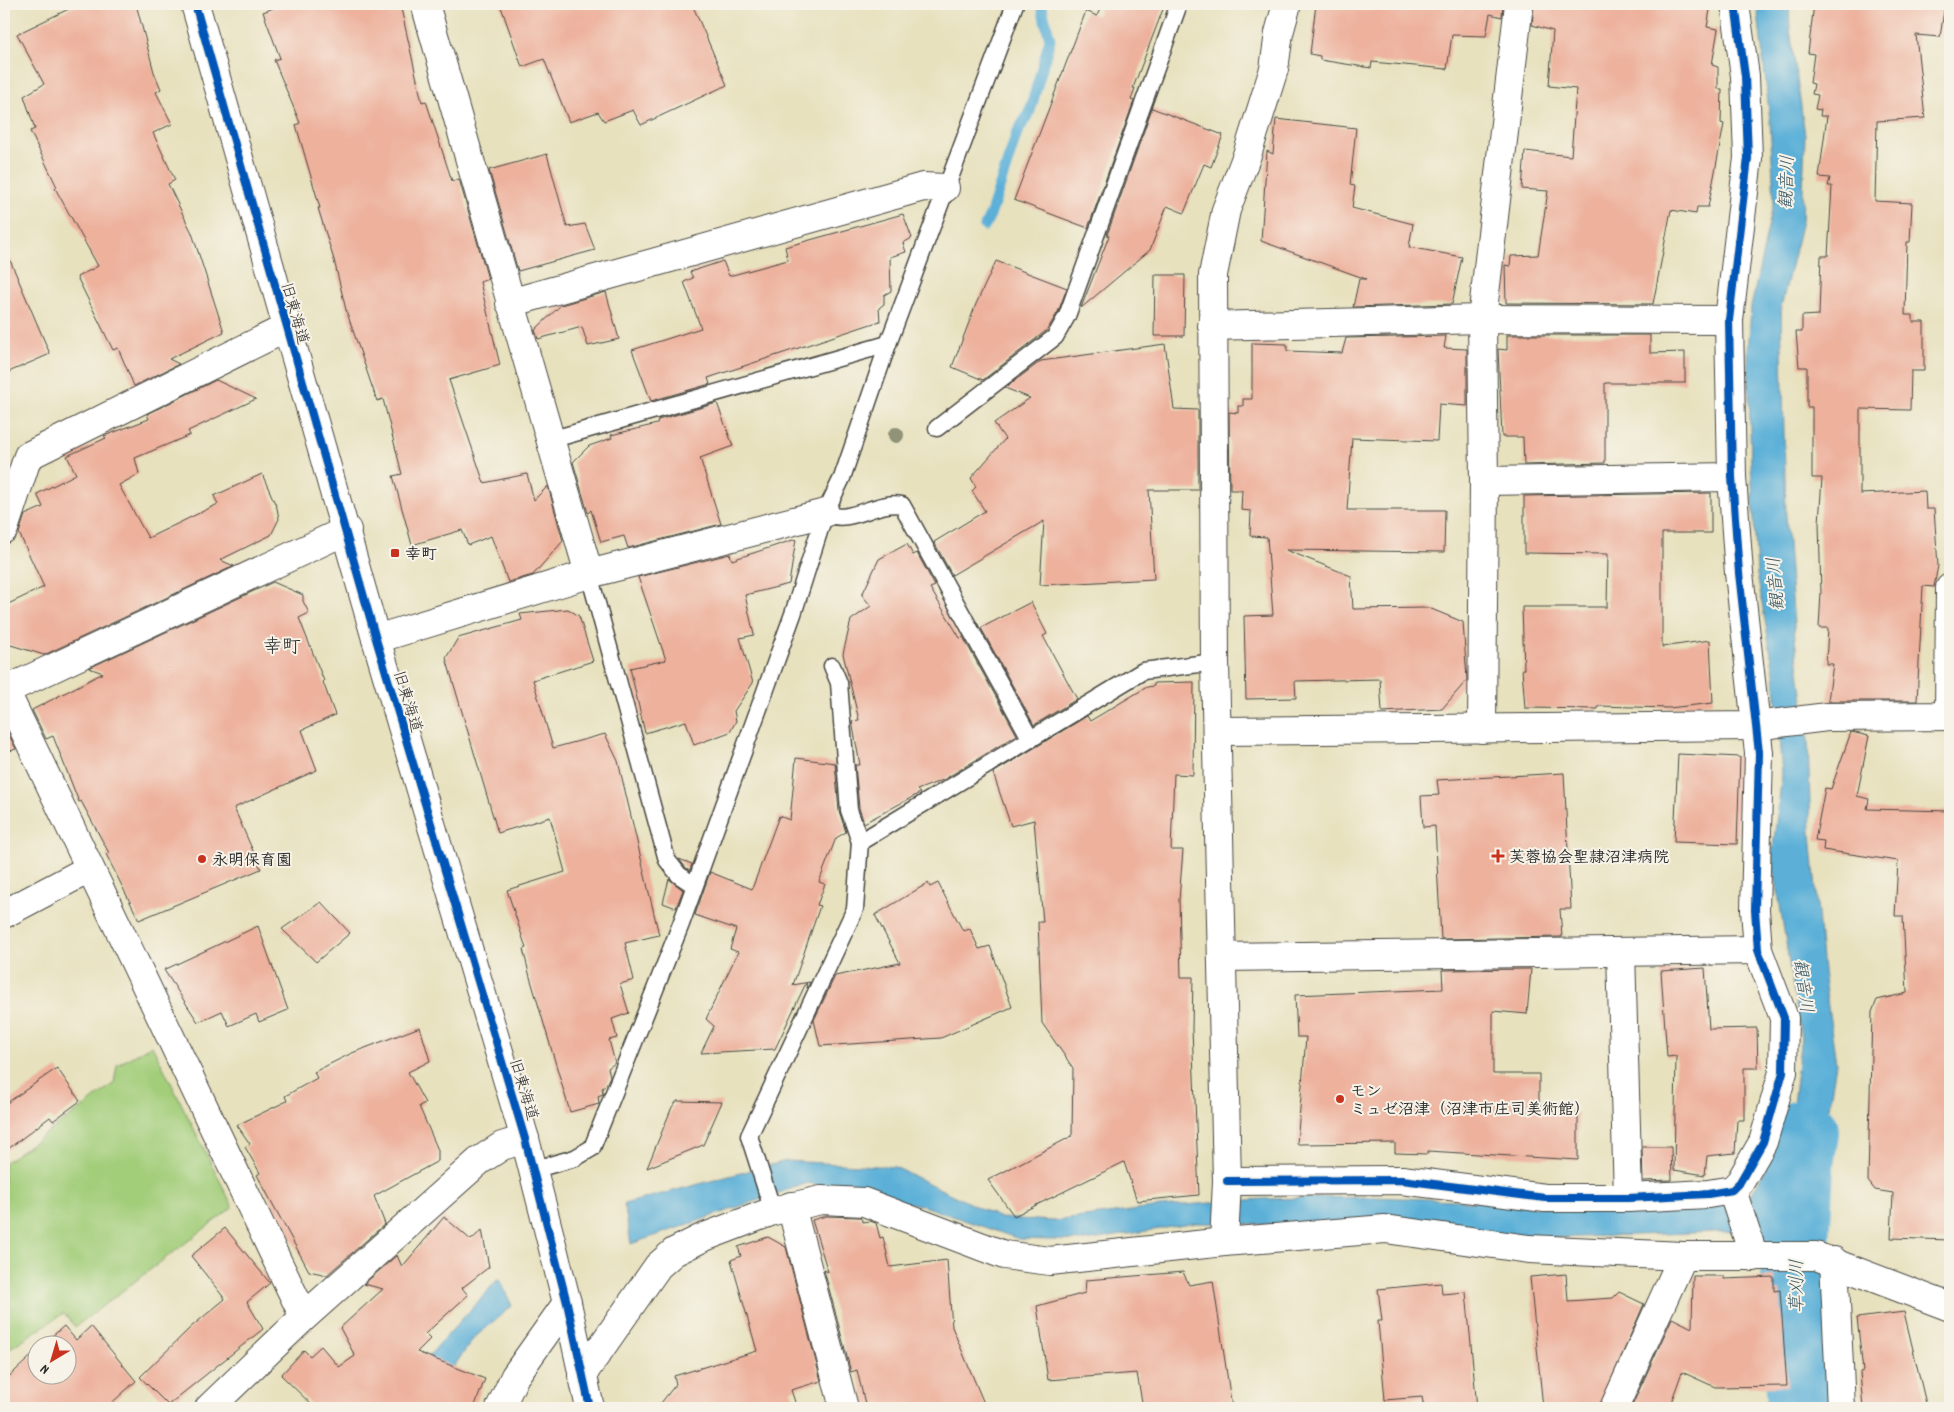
<svg xmlns="http://www.w3.org/2000/svg" width="1954" height="1412" viewBox="0 0 1954 1412" font-family="Dekko,'Klee One',sans-serif">
<style>
.green{fill:#a2cd79;stroke:#667c52}
.water{fill:#5cb0d8;stroke:#446e82}
.lines{fill:none;stroke-linecap:round;stroke-linejoin:round}
.stream{stroke:#5cb0d8;stroke-width:11}
.river{stroke:#5cb0d8;stroke-width:68}
.building{fill:#edb19c}
.service-casing{stroke:#474641;stroke-width:19}
.minor-casing{stroke:#474641;stroke-width:30}
.tertiary-casing{stroke:#474641;stroke-width:30}
.service{stroke:#fff;stroke-width:16}
.minor{stroke:#fff;stroke-width:28}
.tertiary{stroke:#fff;stroke-width:28}
.cycleway-casing{stroke:#f7f3e8;stroke-width:11}
.cycleway{stroke:#0057b8;stroke-width:8}
.tree{fill:#909378}
.poi-dot{fill:#c8321e;stroke:#f7f3e8;stroke-width:2}
.labels{text-anchor:middle;stroke-width:4;stroke-linejoin:round;paint-order:stroke}
.street-label{font-size:16px;fill:#2b2b2b;stroke:#f7f3e8}
.poi-label{font-size:16px;font-weight:bold;fill:#2b2b2b;stroke:#f7f3e8;text-anchor:start}
.water-label{font-size:18px;font-style:italic;fill:#3c5a68;stroke:#f7f3e8}
.quarter-label{font-size:19px;fill:#2b2b2b;stroke:#f7f3e8}
</style>
<rect width="100%" height="100%" fill="#f7f3e8"/>
<filter id="ink" filterUnits="userSpaceOnUse"><feTurbulence type="fractalNoise" baseFrequency=".02" numOctaves="2"/><feDisplacementMap in="SourceGraphic" scale="10" xChannelSelector="R" yChannelSelector="G"/><feConvolveMatrix kernelMatrix="1 2 1 2 8 2 1 2 1" color-interpolation-filters="sRGB"/></filter>
<filter id="wash" filterUnits="userSpaceOnUse"><feTurbulence type="fractalNoise" baseFrequency=".0096" numOctaves="4" result="noise"/><feDisplacementMap in="SourceGraphic" scale="20" xChannelSelector="R" yChannelSelector="G"/><feGaussianBlur stdDeviation="1.12" result="paint"/><feColorMatrix in="noise" values="0 0 0 0 0 0 0 0 0 0 0 0 0 0 0 0 0 1.4 0 .05"/><feComposite in="paint" operator="in"/></filter>
<g filter="url(#wash)">
<rect width="100%" height="100%" fill="#e7e1be"/>
<polygon class="green" points="152,1045 233,1207 75,1327 64,1313 4,1352 4,1163 85,1106 114,1083 117,1065"/>
<g class="water">
<polygon points="1757,4 1789,4 1790,30 1805,135 1802,221 1781,307 1786,516 1795,639 1808,740 1811,833 1823,972 1836,1063 1811,1221 1772,1230 1553,1238 1308,1225 1197,1223 1085,1241 1019,1239 920,1205 808,1183 631,1244 624,1204 786,1161 895,1167 1000,1218 1054,1221 1160,1207 1261,1199 1373,1197 1456,1200 1619,1214 1747,1203 1791,1120 1801,1037 1772,855 1782,775 1774,672 1757,574 1751,465 1748,353 1751,307 1774,200 1770,120"/>
<polygon points="499,1278 512,1306 474,1338 430,1400 426,1408 397,1408 425,1360"/>
</g>
<g class="lines">
<polyline class="stream" points="985,226 991,213 1017,133 1030,111 1050,39 1041,4"/>
<polyline class="river" points="1801,1408 1794,1282 1800,1163 1805,1132"/>
</g>
<g id="blocks">
<g class="building">
<polygon points="79,4 136,4 154,72 161,89 156,92 172,124 153,133 175,180 168,184 192,233 224,332 169,359 179,364 134,386 118,348 113,350 77,277 98,266 55,188 57,187 30,131 35,129 24,96 44,84 17,34"/>
<polygon points="284,4 400,4 422,102 426,101 452,181 459,179 488,279 480,282 500,365 449,380 484,483 527,474 534,500 548,486 563,541 533,575 508,582 491,536 468,545 462,530 412,545 393,476 402,474 383,399 377,401 346,310 334,260 318,208 320,208 296,125 300,123 274,60 280,58 263,12"/>
<polygon points="500,4 692,4 727,85 641,125 633,110 604,121 598,112 569,122 544,59 522,67"/>
<polygon points="1102,4 1165,4 1133,88 1135,88 1131,100 1134,101 1088,228 1014,200 1086,11 1097,16"/>
<polygon points="1316,4 1503,4 1502,17 1490,14 1486,36 1452,35 1447,69 1372,62 1371,68 1320,60 1320,56 1310,54"/>
<polygon points="1534,4 1711,4 1707,27 1718,29 1712,65 1718,67 1718,89 1722,89 1721,123 1724,124 1713,182 1708,207 1697,207 1696,214 1671,210 1653,304 1506,303 1505,265 1510,266 1511,256 1538,255 1548,191 1522,189 1525,151 1571,156 1576,89 1549,86 1553,31 1532,25"/>
<polygon points="1814,4 1945,4 1940,37 1916,35 1925,118 1877,121 1875,201 1912,203 1910,242 1907,242 1905,315 1913,315 1913,322 1924,322 1924,371 1911,371 1910,410 1860,409 1860,494 1925,491 1926,509 1934,509 1938,566 1934,587 1923,586 1917,701 1828,701 1833,664 1826,664 1828,628 1819,628 1821,593 1819,523 1822,478 1812,478 1812,407 1807,407 1807,367 1799,367 1796,332 1802,332 1802,316 1819,315 1821,256 1828,256 1832,186 1828,186 1830,178 1819,177 1827,116 1820,116 1821,110 1815,109 1818,95 1812,94 1814,84 1810,83 1814,54 1808,53"/>
<polygon points="1152,108 1223,135 1211,167 1204,164 1184,213 1167,206 1150,250 1081,308 1109,236 1107,235"/>
<polygon points="1276,119 1356,128 1350,185 1355,186 1352,208 1413,224 1409,247 1462,257 1452,304 1353,307 1359,279 1366,279 1261,241 1267,151 1273,154"/>
<polygon points="547,154 567,227 585,224 595,250 518,271 489,170"/>
<polygon points="903,214 912,238 903,243 906,252 890,257 891,291 884,295 884,304 879,308 880,321 708,378 710,384 651,401 632,350 701,328 684,282 693,278 690,272 723,261 729,276 788,260 785,247"/>
<polygon points="4,246 50,354 4,374"/>
<polygon points="996,261 1067,288 1058,312 1047,330 983,380 952,367 976,304"/>
<polygon points="1155,275 1185,275 1184,336 1154,336"/>
<polygon points="606,292 619,339 588,346 582,327 538,339 535,330 561,305"/>
<polygon points="1507,335 1650,335 1650,353 1685,352 1685,383 1605,383 1605,463 1524,465 1523,437 1502,437 1498,349 1507,350"/>
<polygon points="1446,336 1444,348 1467,349 1467,406 1439,404 1437,441 1352,438 1347,510 1445,510 1444,552 1286,550 1351,576 1353,609 1429,608 1463,622 1467,680 1442,709 1382,712 1380,679 1295,681 1296,698 1246,699 1244,616 1273,615 1267,537 1250,536 1251,511 1241,510 1242,490 1230,490 1229,412 1238,413 1238,406 1243,406 1243,399 1252,399 1252,343 1287,344 1287,351 1342,353 1346,338"/>
<polygon points="1165,344 1174,409 1198,410 1198,490 1149,490 1154,579 1040,585 1044,521 952,575 934,542 985,511 972,491 976,487 971,478 1005,439 994,423 1030,398 1005,388 1041,361"/>
<polygon points="216,380 256,399 188,431 190,435 135,458 139,474 119,485 148,538 218,504 214,496 262,474 277,508 279,519 271,535 220,560 234,566 44,655 4,643 4,606 44,587 19,533 25,515 43,507 37,494 76,474 67,456 106,438 104,436 149,419 147,414"/>
<polygon points="717,403 733,446 700,458 721,524 628,548 624,536 601,542 591,510 588,513 573,462 589,446 612,438 611,435 657,424 658,420"/>
<polygon points="1711,493 1711,533 1662,533 1662,647 1710,640 1713,703 1669,708 1598,706 1598,709 1525,708 1522,669 1524,669 1522,607 1607,607 1608,554 1524,553 1524,496"/>
<polygon points="796,539 789,584 745,595 754,635 740,638 753,683 734,711 736,721 730,732 694,745 686,721 645,733 630,668 666,660 638,577 730,554 732,560"/>
<polygon points="907,544 913,555 917,553 935,586 930,588 960,638 963,637 1017,735 943,780 917,790 920,793 864,823 859,808 855,765 860,765 852,721 859,720 843,654 851,620 871,606 862,595 879,559"/>
<polygon points="273,582 303,595 303,601 309,613 299,618 324,681 323,682 335,715 302,730 317,770 234,808 261,869 139,920 106,854 109,853 81,801 79,802 53,736 46,739 32,710 103,673 89,668"/>
<polygon points="1031,602 1047,634 1043,636 1077,699 1034,725 981,628"/>
<polygon points="568,609 579,616 593,661 533,680 553,748 605,734 618,761 659,935 625,943 634,980 620,984 629,1013 612,1019 617,1038 609,1040 615,1063 608,1068 610,1076 606,1085 602,1088 603,1094 598,1096 599,1104 570,1112 530,977 523,949 526,948 507,890 565,872 550,817 498,833 446,658 458,638 522,620 520,614"/>
<polygon points="1194,682 1193,775 1174,774 1171,850 1183,850 1179,900 1181,977 1193,977 1192,1029 1199,1195 1137,1201 1124,1162 1014,1216 988,1180 1072,1136 1073,1068 1042,1023 1038,922 1043,922 1034,820 1011,826 993,773 1087,716 1090,721 1147,687 1154,686 1154,683"/>
<polygon points="4,725 16,749 4,753"/>
<polygon points="1851,732 1869,736 1857,796 1869,799 1867,809 1950,811 1950,1240 1891,1238 1893,1193 1875,1190 1868,1181 1872,1012 1877,1000 1907,993 1903,916 1895,916 1898,861 1823,850 1824,841 1815,840 1825,788 1831,789"/>
<polygon points="1678,754 1740,757 1737,844 1674,842"/>
<polygon points="796,758 835,763 839,811 846,832 836,838 819,882 825,884 817,905 820,906 793,985 810,982 807,988 806,983 775,1049 701,1053 714,1026 706,1019 738,952 730,949 736,929 695,915 710,872 752,889 779,816 790,820"/>
<polygon points="1564,773 1571,909 1560,909 1562,937 1441,939 1435,826 1423,827 1421,796 1439,795 1437,780"/>
<polygon points="679,859 692,864 690,870 686,868"/>
<polygon points="669,879 683,890 676,908 663,903"/>
<polygon points="928,883 930,887 938,883 963,931 970,929 979,949 990,946 1012,1007 941,1038 820,1046 814,1020 835,976 900,963 875,915"/>
<polygon points="321,902 350,933 316,962 282,929"/>
<polygon points="258,926 288,1010 259,1022 256,1014 229,1026 222,1011 198,1022 164,970"/>
<polygon points="1705,968 1709,1029 1757,1028 1758,1068 1744,1068 1744,1120 1737,1120 1735,1153 1707,1156 1705,1175 1674,1170 1676,1056 1667,1057 1661,971"/>
<polygon points="1531,969 1527,1014 1493,1011 1493,1074 1539,1074 1539,1105 1560,1104 1564,1113 1578,1113 1578,1160 1428,1151 1428,1154 1395,1153 1395,1143 1297,1144 1306,1037 1297,1037 1295,995 1443,989 1442,970"/>
<polygon points="420,1027 430,1061 408,1072 425,1103 419,1106 438,1150 438,1161 374,1196 385,1224 327,1275 309,1271 257,1175 260,1173 245,1147 250,1144 237,1125 287,1101 285,1096 317,1078 314,1072 352,1053"/>
<polygon points="57,1068 80,1101 53,1121 50,1117 4,1152 4,1105"/>
<polygon points="677,1101 722,1102 703,1145 647,1168 672,1107"/>
<polygon points="1642,1147 1671,1147 1672,1180 1643,1181"/>
<polygon points="826,1216 860,1217 863,1222 870,1221 876,1223 880,1238 883,1237 890,1267 947,1260 952,1327 986,1408 866,1408 857,1370 851,1372 824,1270 828,1272 812,1220"/>
<polygon points="444,1217 471,1240 482,1230 489,1267 462,1288 468,1295 425,1334 430,1339 417,1352 485,1379 474,1408 315,1408 281,1375 304,1350 310,1356 321,1346 339,1367 355,1356 340,1328 383,1289 364,1284 397,1255 402,1267"/>
<polygon points="225,1228 270,1283 247,1302 263,1329 168,1405 140,1377 191,1327 225,1299 191,1256"/>
<polygon points="768,1237 786,1247 821,1381 791,1390 797,1408 657,1408 676,1384 674,1376 757,1351 731,1260 741,1256 738,1247"/>
<polygon points="1183,1272 1189,1285 1213,1281 1232,1408 1143,1408 1137,1373 1048,1380 1037,1306 1085,1293 1086,1280"/>
<polygon points="1566,1274 1568,1301 1613,1298 1619,1292 1644,1304 1599,1408 1543,1408 1530,1277"/>
<polygon points="1693,1276 1724,1276 1724,1279 1774,1277 1774,1291 1780,1290 1787,1386 1715,1387 1682,1372 1669,1408 1631,1408 1672,1318 1692,1328"/>
<polygon points="1441,1283 1442,1294 1466,1292 1477,1408 1424,1408 1422,1397 1385,1400 1378,1321 1382,1321 1378,1289"/>
<polygon points="1904,1312 1927,1408 1863,1408 1860,1372 1863,1371 1857,1318"/>
<polygon points="64,1326 76,1340 91,1326 136,1381 106,1408 4,1408 4,1381 38,1350 38,1374 68,1374 68,1344 43,1344"/>
</g>
</g>
</g>
<g filter="url(#ink)">
<use href="#blocks" fill-opacity="0" stroke="#474641" stroke-width="1"/>
<g class="lines">
<g class="service-casing">
<g id="service">
<polyline points="937,428 1055,337 1067,316 1179,4"/>
<polyline points="550,440 888,344"/>
<path d="M 825,513 C 850,526 875,500 902,505 L 1030,738"/>
<polyline points="589,574 667,860 679,875 694,885"/>
<polyline points="832,666 839,683 849,810 860,842"/>
<polyline points="532,1170 575,1158 592,1148 681,924 793,614 825,513 842,478 888,344 1015,4"/>
<polyline points="773,1211 749,1136 855,909 860,842 1143,671 1215,662"/>
</g>
</g>
<g class="minor-casing">
<g id="minor">
<polyline points="425,4 589,574"/>
<polyline points="510,303 923,187 945,188"/>
<polyline points="1212,326 1482,319 1729,320"/>
<polyline points="1484,481 1732,477"/>
<polyline points="4,529 28,456 286,328"/>
<polyline points="376,639 589,574 825,513"/>
<polyline points="4,688 304,1317"/>
<polyline points="4,691 347,530"/>
<polyline points="1482,729 1484,481 1482,319 1519,4"/>
<polyline points="1217,731 1755,726 1827,717 1949,716 1950,588"/>
<polyline points="4,914 89,869"/>
<polyline points="1621,952 1628,1198"/>
<polyline points="1222,957 1758,950"/>
<polyline points="1227,1181 1402,1180 1545,1198 1628,1198 1708,1194 1732,1190 1740,1182 1763,1142 1783,1072 1784,1018 1758,950 1755,910 1759,753 1739,573 1732,477 1729,320 1748,158 1745,76 1735,4"/>
<polyline points="1732,1190 1754,1257"/>
<polyline points="791,1206 844,1408"/>
<polyline points="1224,1242 1227,1181 1215,662 1213,275 1226,210 1247,155 1274,69 1279,33 1287,4"/>
<polyline points="1834,1261 1841,1408"/>
<polyline points="582,1375 658,1266 674,1252 702,1238 773,1211 821,1200 864,1202 1004,1255 1050,1261 1224,1242 1385,1229 1529,1249 1683,1256 1816,1256 1950,1307"/>
<polyline points="209,1408 304,1317 479,1161 502,1146 525,1139"/>
<polyline points="500,1408 515,1376 567,1303"/>
<polyline points="1614,1408 1683,1256"/>
</g>
</g>
<g class="tertiary-casing">
<polyline id="tertiary" points="195,4 376,639 525,1139 567,1303 590,1408"/>
</g>
<use href="#service" class="service"/>
<use href="#minor" class="minor"/>
<use href="#tertiary" class="tertiary"/>
<g class="cycleway-casing">
<g id="cycleway">
<polyline points="195,4 376,639 525,1139 567,1303 590,1408"/>
<polyline points="1227,1181 1402,1180 1545,1198 1628,1198 1708,1194 1732,1190 1740,1182 1763,1142 1783,1072 1784,1018 1758,950 1755,910 1759,753 1739,573 1732,477 1729,320 1748,158 1745,76 1735,4"/>
</g>
</g>
<use href="#cycleway" class="cycleway"/>
</g>
<circle class="tree" cx="896" cy="435" r="8"/>
</g>
<g class="poi-dot">
<rect x="390" y="548" width="10" height="10" rx="2.5"/>
<path d="M1495.5 848.5h5v5h5v5h-5v5h-5v-5h-5v-5h5z"/>
<circle cx="202" cy="859" r="5"/>
<circle cx="1340" cy="1099" r="5"/>
</g>
<g class="labels">
<g class="street-label">
<text transform="translate(296 313) rotate(74)" y="6">旧東海道</text>
<text transform="translate(409 701) rotate(73)" y="6">旧東海道</text>
<text transform="translate(525 1089) rotate(73)" y="6">旧東海道</text>
</g>
<g class="poi-label">
<text x="405" y="559">幸町</text>
<text x="1509" y="862">芙蓉協会聖隷沼津病院</text>
<text x="212" y="865">永明保育園</text>
<text x="1350" y="1096">モン<tspan x="1350" dy="18">ミュゼ沼津（沼津市庄司美術館）</tspan></text>
</g>
<g class="water-label">
<text transform="translate(1786 182) rotate(-88)" y="6">観音川</text>
<text transform="translate(1775 584) rotate(-95)" y="6">観音川</text>
<text transform="translate(1804 986) rotate(82)" y="6">観音川</text>
<text transform="translate(1796 1286) rotate(-90)" y="6">草刈川</text>
</g>
<g class="quarter-label">
<text x="282" y="652">幸町</text>
</g>
</g>
<rect width="1954" height="1412" fill="none" stroke="#f7f3e8" stroke-width="20"/>
<g transform="translate(52 1360) rotate(218)"><circle r="24" fill="#f7f3e8" stroke="#a5a39c"/>
<path d="M0-4L9 19L0 12L-9 19Z" fill="#c8321e"/>
<text y="-8" font-size="14" font-weight="bold" text-anchor="middle" fill="#2b2b2b">N</text>
</g>
</svg>
